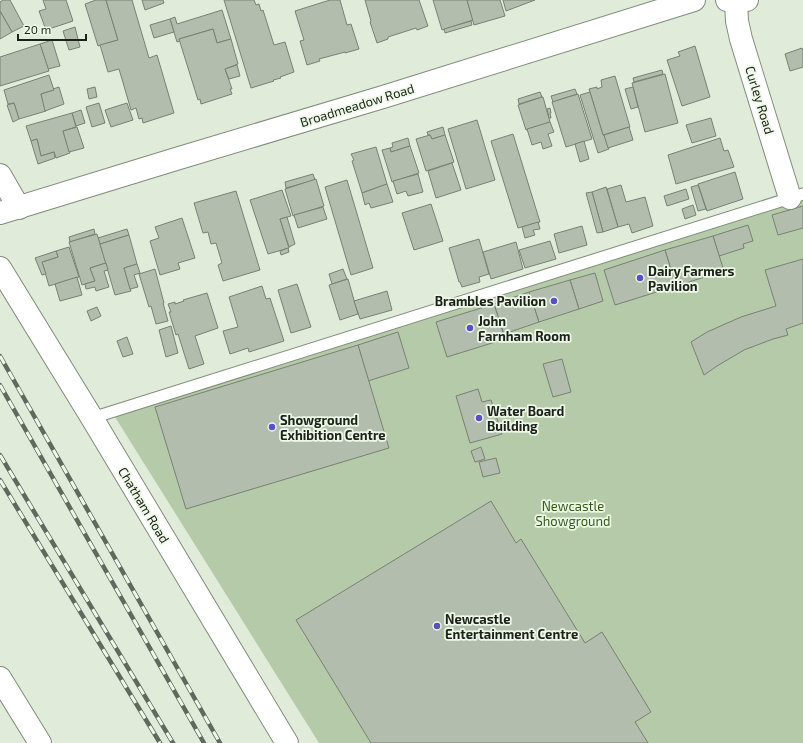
<svg xmlns="http://www.w3.org/2000/svg" width="803" height="743" viewBox="0 0 803 743" font-family="'Exo 2',sans-serif">
<style>
.green{fill:#b5caa8}
.building{fill:#b3bdad;stroke:#788272}
.lines{fill:none;stroke-linecap:round;stroke-linejoin:round}
.service-casing{stroke:#828c7c;stroke-width:13}
.minor-casing{stroke:#828c7c;stroke-width:24}
.tertiary-casing{stroke:#828c7c;stroke-width:24}
.service{stroke:#fff;stroke-width:11}
.minor{stroke:#fff;stroke-width:22}
.tertiary{stroke:#fff;stroke-width:22}
.rail-casing{stroke:#61685e;stroke-width:4.5}
.rail{stroke:#edf8e7;stroke-width:3;stroke-dasharray:9;stroke-linecap:butt}
.poi-dot{fill:#5d4dc6;stroke:#edf8e7;stroke-width:1.5}
.labels{text-anchor:middle;stroke-width:3.5;stroke-linejoin:round;paint-order:stroke}
.street-label{font-size:13px;fill:#1d211b;stroke:#edf8e7}
.poi-label{font-size:13px;font-weight:bold;fill:#1d211b;stroke:#edf8e7;text-anchor:start}
.park-label{font-size:13px;fill:#365b17;stroke:#edf8e7}
</style>
<rect width="100%" height="100%" fill="#e0ebda"/>
<polygon class="green" points="803,200 803,743 319,743 115,417"/>
<g class="building">
<polygon points="3,0 10,0 24,26 12,32 0,11 0,2"/>
<polygon points="43,0 66,0 73,21 46,30 39,11 46,9"/>
<polygon points="96,0 106,0 118,40 98,46 85,4"/>
<polygon points="106,0 132,0 149,58 157,55 174,113 143,123 142,118 139,119 136,108 131,110 119,69 108,72 100,45 118,40"/>
<polygon points="142,0 163,0 164,3 145,10"/>
<polygon points="224,0 254,0 256,5 259,4 261,11 263,10 274,45 285,42 294,72 280,77 281,78 273,80 274,81 251,88"/>
<polygon points="330,0 340,0 347,25 351,24 359,49 345,53 345,52 319,59 320,61 307,65 300,41 304,40 295,11"/>
<polygon points="365,0 419,0 428,26 417,30 416,28 388,37 388,39 377,43 370,22 371,21"/>
<polygon points="433,0 467,0 473,20 442,30"/>
<polygon points="467,0 500,0 505,16 474,25"/>
<polygon points="503,0 535,0 506,11"/>
<polygon points="222,10 231,39 217,43 213,29 179,39 180,41 177,42 170,19 175,17 177,24"/>
<polygon points="0,11 12,32 0,39"/>
<polygon points="170,19 174,32 154,38 150,25"/>
<polygon points="471,21 472,25 445,33 444,29"/>
<polygon points="75,27 80,47 69,50 63,31"/>
<polygon points="213,29 217,43 231,39 238,64 225,69 232,89 230,89 232,94 201,104 200,99 198,100 179,39"/>
<polygon points="52,40 60,66 48,69 40,44"/>
<polygon points="40,44 49,71 0,86 0,57"/>
<polygon points="695,46 710,97 682,106 667,60 680,56 678,52"/>
<polygon points="802,48 803,51 803,67 790,71 785,54"/>
<polygon points="237,65 240,76 229,79 225,69"/>
<polygon points="662,70 663,74 634,82 633,78"/>
<polygon points="665,74 678,123 645,132 632,83"/>
<polygon points="49,75 54,90 41,94 46,111 19,119 14,103 8,104 4,90"/>
<polygon points="615,76 630,127 603,135 589,89 597,87 597,89 602,87 601,80"/>
<polygon points="59,87 64,104 45,111 41,94 54,90 53,89"/>
<polygon points="95,87 97,97 89,99 87,89"/>
<polygon points="633,87 638,107 631,109 625,89"/>
<polygon points="575,89 577,94 553,102 551,96"/>
<polygon points="540,92 542,97 519,104 518,99"/>
<polygon points="590,92 603,135 604,135 609,149 598,153 580,95"/>
<polygon points="578,94 592,139 566,147 552,102"/>
<polygon points="542,97 543,97 550,122 526,130 518,105"/>
<polygon points="14,103 19,119 13,122 7,105"/>
<polygon points="99,103 105,123 92,127 86,107"/>
<polygon points="127,103 133,120 111,127 105,110"/>
<polygon points="550,108 551,113 550,113 551,118 549,118 547,109"/>
<polygon points="81,110 85,123 76,126 72,113"/>
<polygon points="72,113 76,127 63,131 70,153 56,158 54,152 41,156 37,139 31,141 26,126"/>
<polygon points="711,118 716,136 692,143 686,125"/>
<polygon points="477,120 495,180 466,189 448,129"/>
<polygon points="550,122 554,132 548,134 552,146 543,149 541,142 532,145 527,129"/>
<polygon points="77,127 84,148 69,152 63,131"/>
<polygon points="443,127 445,135 432,139 430,135 428,135 427,132"/>
<polygon points="629,127 633,140 608,148 604,135"/>
<polygon points="513,134 540,222 518,228 491,141"/>
<polygon points="430,135 432,139 445,135 454,162 426,171 416,139"/>
<polygon points="408,138 410,146 391,152 390,148 393,147 392,143"/>
<polygon points="720,138 724,151 728,150 734,167 676,184 668,155"/>
<polygon points="37,139 41,156 54,152 55,158 38,164 31,141"/>
<polygon points="584,141 589,159 580,162 575,144"/>
<polygon points="410,146 419,173 392,182 382,150 390,148 391,152"/>
<polygon points="376,147 387,184 362,193 352,161 354,160 351,154"/>
<polygon points="452,163 461,190 436,198 428,171"/>
<polygon points="735,172 743,199 707,211 698,184"/>
<polygon points="313,174 315,180 286,188 285,182"/>
<polygon points="418,174 423,192 408,196 406,191 397,194 393,181"/>
<polygon points="316,179 324,206 293,216 285,189"/>
<polygon points="347,180 373,268 351,275 325,187"/>
<polygon points="387,184 393,202 371,208 369,203 365,205 362,193"/>
<polygon points="621,185 626,202 645,197 653,226 632,233 629,224 618,227 607,189"/>
<polygon points="698,185 706,209 698,211 691,187"/>
<polygon points="606,187 618,227 603,232 592,192"/>
<polygon points="686,189 689,199 667,206 664,196"/>
<polygon points="282,190 291,216 280,219 289,248 268,254 250,200"/>
<polygon points="236,191 260,270 223,281 218,265 222,263 216,243 211,244 208,232 203,233 194,203"/>
<polygon points="592,192 603,232 597,233 586,193"/>
<polygon points="431,204 443,241 414,250 402,213"/>
<polygon points="693,205 696,215 685,219 682,209"/>
<polygon points="803,206 803,228 778,235 772,215"/>
<polygon points="323,207 327,219 298,228 294,215"/>
<polygon points="287,217 295,244 289,247 280,219"/>
<polygon points="182,218 195,258 178,263 180,269 160,275 150,241 159,238 155,227"/>
<polygon points="538,222 540,229 533,230 535,235 525,238 522,227"/>
<polygon points="748,225 753,241 743,244 744,248 719,256 713,236"/>
<polygon points="582,226 587,245 559,253 554,234"/>
<polygon points="94,229 95,234 70,242 69,237"/>
<polygon points="127,229 129,235 100,244 98,238"/>
<polygon points="97,234 106,263 90,268 95,281 82,285 69,242"/>
<polygon points="129,235 137,264 124,268 131,291 115,295 100,244"/>
<polygon points="713,236 724,271 676,286 665,250"/>
<polygon points="479,239 489,274 479,277 480,282 462,287 460,282 459,282 449,248"/>
<polygon points="550,241 556,259 525,268 519,250"/>
<polygon points="516,242 523,269 491,279 483,252"/>
<polygon points="69,247 79,277 49,286 42,262 58,257 56,251"/>
<polygon points="288,248 289,252 281,255 280,251"/>
<polygon points="665,250 676,286 615,305 604,270"/>
<polygon points="56,251 58,257 42,262 46,274 42,275 35,258"/>
<polygon points="803,259 803,323 786,329 788,335 773,339 744,350 717,366 704,375 691,342 707,332 741,317 776,306 765,270"/>
<polygon points="106,263 108,270 104,271 109,287 96,291 95,287 86,289 85,284 95,281 90,268"/>
<polygon points="137,264 140,273 134,275 138,287 130,289 124,268"/>
<polygon points="155,269 164,303 163,303 168,321 156,324 151,306 149,307 139,274"/>
<polygon points="343,269 347,279 332,284 329,274"/>
<polygon points="595,273 603,301 579,309 570,280"/>
<polygon points="77,277 82,295 60,301 55,284"/>
<polygon points="348,279 358,314 340,320 329,285"/>
<polygon points="570,280 579,309 539,322 529,292"/>
<polygon points="297,284 311,327 291,333 278,290"/>
<polygon points="262,286 266,299 270,298 284,341 249,352 248,348 230,354 223,331 238,327 229,297"/>
<polygon points="387,291 392,310 360,319 354,301"/>
<polygon points="529,292 539,322 504,334 494,304"/>
<polygon points="207,293 218,328 195,336 204,364 189,369 178,334 176,335 169,312 171,312 168,304 175,302 175,304 184,301 183,300"/>
<polygon points="494,304 505,339 447,357 436,322"/>
<polygon points="97,307 101,316 91,321 87,311"/>
<polygon points="171,326 178,353 166,357 159,330"/>
<polygon points="398,332 409,368 368,381 358,345"/>
<polygon points="127,337 133,354 123,357 117,341"/>
<polygon points="358,345 389,448 186,509 155,407"/>
<polygon points="562,359 571,392 553,397 543,364"/>
<polygon points="478,389 482,402 491,400 502,434 470,443 456,396"/>
<polygon points="481,447 485,459 475,462 471,451"/>
<polygon points="496,458 500,473 483,477 479,462"/>
<polygon points="491,501 516,543 521,539 585,643 602,632 651,712 635,722 648,743 371,743 296,620"/>
</g>
<g class="lines">
<g class="service-casing">
<polyline id="service" points="92,418 803,194"/>
</g>
<g class="minor-casing">
<g id="minor">
<polyline points="736,2 737,21 741,39 790,198"/>
<polyline points="0,175 19,208"/>
<polyline points="0,213 176,159 383,97 694,0"/>
<polyline points="0,268 92,418 287,743"/>
<polyline points="0,678 40,743"/>
</g>
</g>
<g class="tertiary-casing">
<polyline id="tertiary" points="727,0 736,2 747,0"/>
</g>
<use href="#service" class="service"/>
<use href="#minor" class="minor"/>
<use href="#tertiary" class="tertiary"/>
<g class="rail-casing">
<g id="rail">
<polyline points="0,356 220,743"/>
<polyline points="0,385 204,743"/>
<polyline points="0,455 173,743"/>
<polyline points="0,480 160,743"/>
</g>
</g>
<use href="#rail" class="rail"/>
</g>
<g class="poi-dot">
<circle cx="640" cy="278" r="4"/>
<circle cx="554" cy="301" r="4"/>
<circle cx="470" cy="328" r="4"/>
<circle cx="479" cy="418" r="4"/>
<circle cx="272" cy="427" r="4"/>
<circle cx="437" cy="626" r="4"/>
</g>
<g class="labels">
<g class="street-label">
<text transform="translate(760 100) rotate(73)" y="5">Curley Road</text>
<text transform="translate(357 105) rotate(-17)" y="5">Broadmeadow Road</text>
<text transform="translate(144 505) rotate(59)" y="5">Chatham Road</text>
</g>
<g class="poi-label">
<text x="648" y="276">Dairy Farmers<tspan x="648" dy="15">Pavilion</tspan></text>
<text x="546" y="306" text-anchor="end">Brambles Pavilion</text>
<text x="478" y="326">John<tspan x="478" dy="15">Farnham Room</tspan></text>
<text x="487" y="416">Water Board<tspan x="487" dy="15">Building</tspan></text>
<text x="280" y="425">Showground<tspan x="280" dy="15">Exhibition Centre</tspan></text>
<text x="445" y="624">Newcastle<tspan x="445" dy="15">Entertainment Centre</tspan></text>
</g>
<g class="park-label">
<text x="573" y="511">Newcastle<tspan x="573" dy="15">Showground</tspan></text>
</g>
</g>
<path d="M18 34v6h68v-6" fill="none" stroke="#1d211b" stroke-width="2"/>
<text x="24" y="34" font-size="12" fill="#1d211b" stroke="#edf8e7" stroke-width="3" paint-order="stroke">20 m</text>
</svg>
